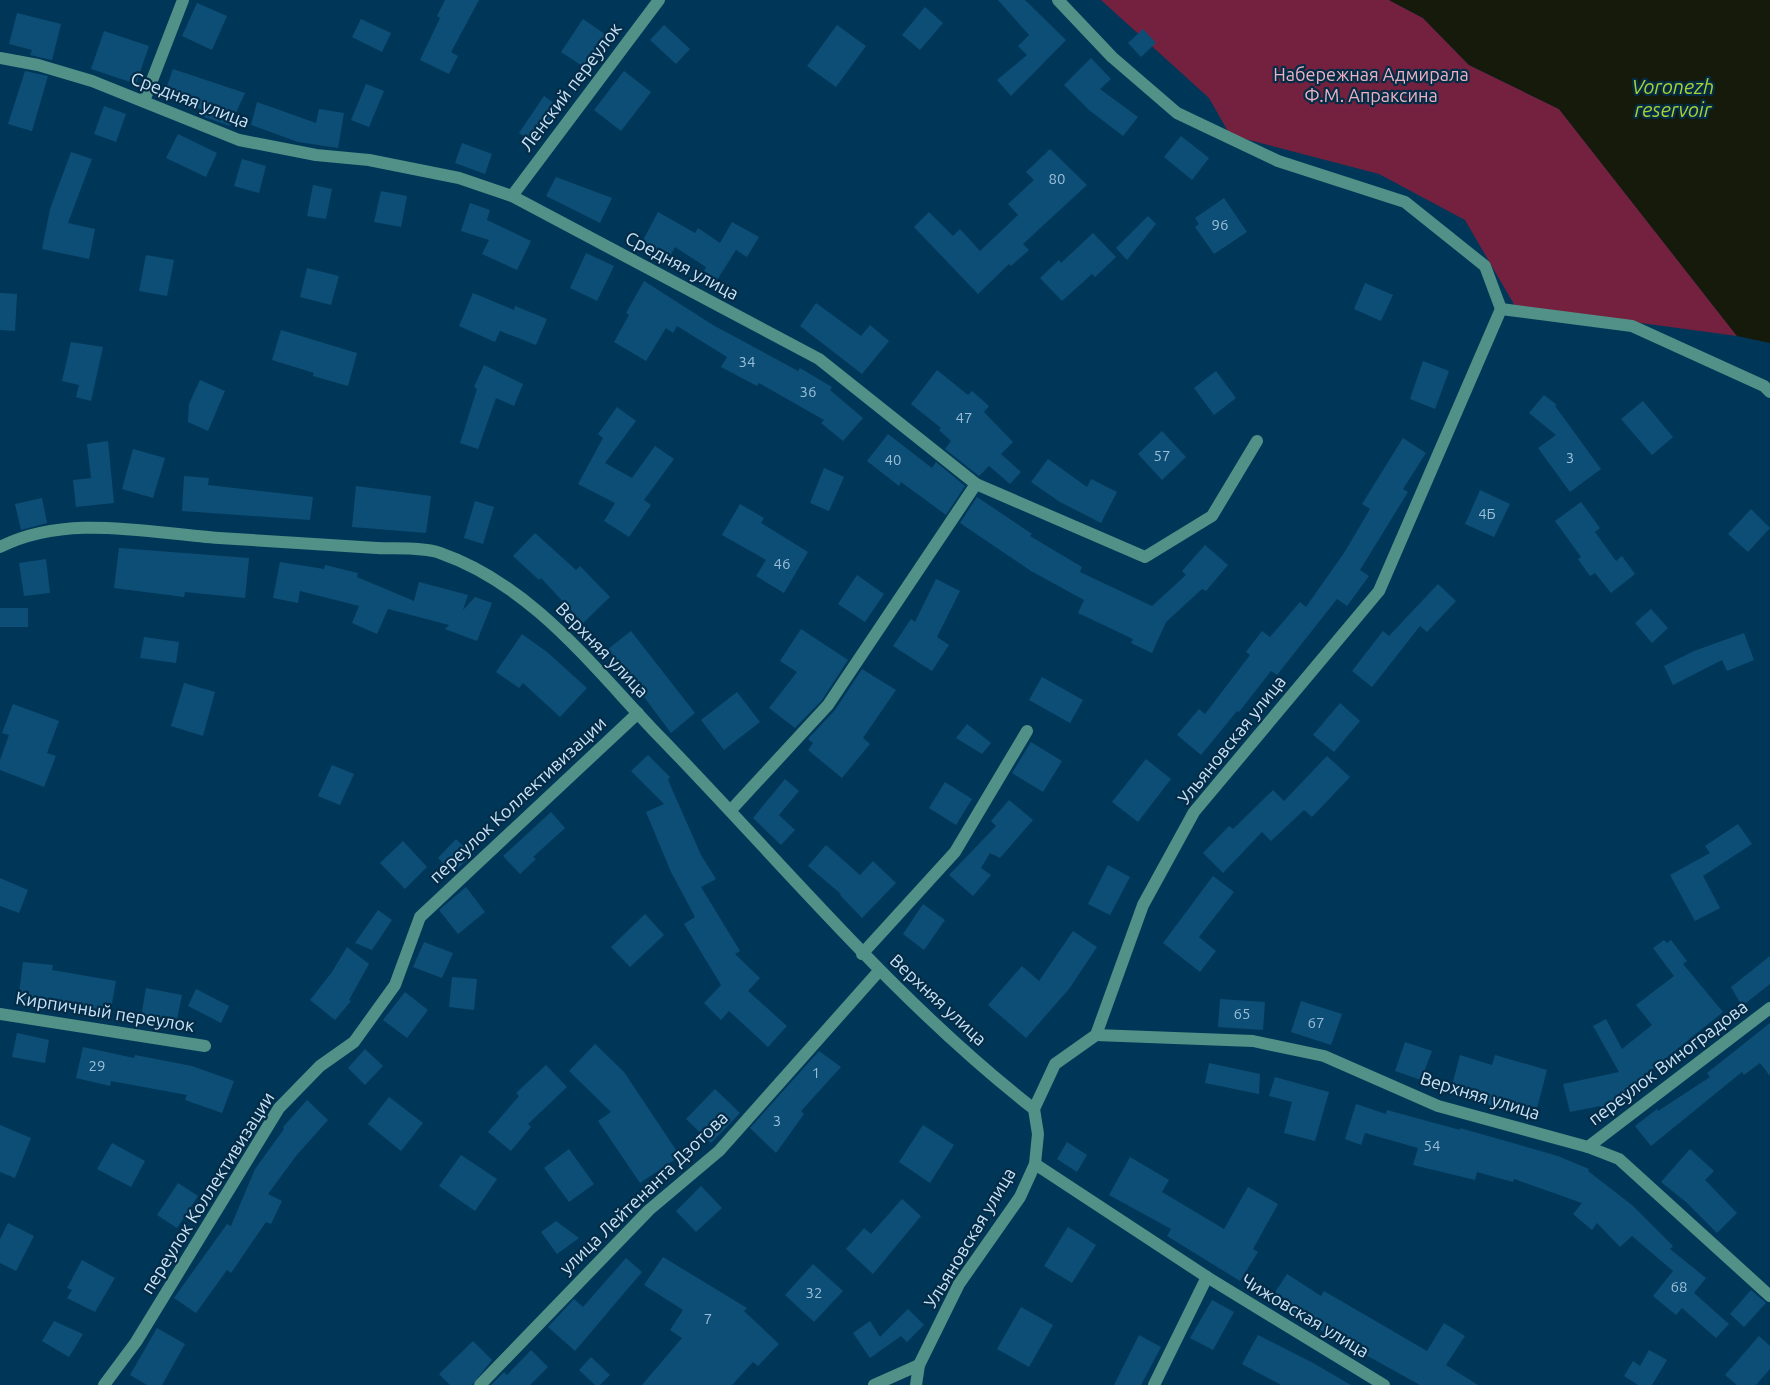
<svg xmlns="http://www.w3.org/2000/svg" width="1770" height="1385" viewBox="0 0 1770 1385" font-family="Ubuntu,sans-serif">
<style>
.green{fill:#73213e}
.water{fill:#151a0a}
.building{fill:#0d4e76}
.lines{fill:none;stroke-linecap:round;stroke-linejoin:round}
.street{stroke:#519187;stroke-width:12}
.labels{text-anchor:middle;stroke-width:4.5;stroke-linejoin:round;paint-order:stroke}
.number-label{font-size:15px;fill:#9bbed8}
.park-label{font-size:18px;fill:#edb1c0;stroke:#042c46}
.street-label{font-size:18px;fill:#cae3f8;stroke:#042c46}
.water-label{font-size:20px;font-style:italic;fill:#aad131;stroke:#042c46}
</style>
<rect width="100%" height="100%" fill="#003758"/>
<polygon class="green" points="1101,0 1389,0 1423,18 1469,65 1559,109 1737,336 1515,306 1465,220 1379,174 1230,135 1209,98"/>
<polygon class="water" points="1389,0 1770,0 1770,343 1737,336 1559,109 1469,65 1423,18"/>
<g class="building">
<polygon points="445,0 479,0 451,52 458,56 449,74 420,60 440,18 437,16"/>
<polygon points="998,0 1025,0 1066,40 1011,96 997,80 1027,55 1018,46 1029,35"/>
<polygon points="197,3 227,16 212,50 182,36"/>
<polygon points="925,7 943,23 920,50 902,35"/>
<polygon points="17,13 61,24 52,60 30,55 32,50 9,44"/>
<polygon points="361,19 391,33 382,52 352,37"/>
<polygon points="583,19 609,37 587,69 561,52"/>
<polygon points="664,25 690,49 676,64 650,40"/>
<polygon points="837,25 866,46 836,87 807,66"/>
<polygon points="1143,29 1156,43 1141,57 1128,43"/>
<polygon points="104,31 149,46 136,84 91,69"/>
<polygon points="1091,58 1111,79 1100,89 1138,117 1123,136 1089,110 1064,85"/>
<polygon points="173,69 245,93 230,126 204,117 206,111 164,95"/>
<polygon points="25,71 48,76 32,131 8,124"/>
<polygon points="624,71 651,92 621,131 594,110"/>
<polygon points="366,84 384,91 369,127 351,120"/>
<polygon points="544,96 561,108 536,145 519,133"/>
<polygon points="257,102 316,123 319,109 344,113 338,148 298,142 251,125"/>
<polygon points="104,106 126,114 116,142 94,134"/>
<polygon points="178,134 217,153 206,177 166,158"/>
<polygon points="1181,136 1209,158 1192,180 1164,157"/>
<polygon points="462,143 492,154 485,174 455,163"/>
<polygon points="1050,149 1087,185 1023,244 1029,250 1011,266 1009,264 978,294 914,227 929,212 953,236 960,229 980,251 1018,215 1008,204 1034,180 1026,172"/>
<polygon points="71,152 92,159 68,223 95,229 89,259 42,249 50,209"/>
<polygon points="242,159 266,166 259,193 234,186"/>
<polygon points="556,177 612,198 600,223 546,196"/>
<polygon points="313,185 332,189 326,219 307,216"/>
<polygon points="381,191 407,196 401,227 374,222"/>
<polygon points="1224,198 1247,232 1214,254 1195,227 1199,224 1195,218"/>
<polygon points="470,203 490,210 487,220 531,241 517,270 482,254 489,240 461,231"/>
<polygon points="658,212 695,233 698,228 720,243 732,222 759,237 747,257 736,250 717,280 704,271 706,267 675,247 668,260 640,246"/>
<polygon points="1148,216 1156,224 1127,260 1116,248"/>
<polygon points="1093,233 1116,257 1095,277 1092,274 1062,301 1040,278 1059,260 1061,263"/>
<polygon points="586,253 614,266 597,301 570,288"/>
<polygon points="146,255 174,260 167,296 139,291"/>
<polygon points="307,268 339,276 331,305 300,297"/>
<polygon points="644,281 713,325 798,371 800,368 832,387 830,390 863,418 843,441 821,423 824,420 759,383 757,386 721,367 727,357 677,326 673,333 666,328 646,361 614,342 629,315 626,313"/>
<polygon points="1365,283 1393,295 1381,321 1354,309"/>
<polygon points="0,293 17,294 15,331 0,330"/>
<polygon points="473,293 514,310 515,306 547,319 536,345 500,331 495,342 459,326"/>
<polygon points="816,303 861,336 870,325 889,341 862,374 800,326"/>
<polygon points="281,330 357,353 348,386 313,376 314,373 272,360"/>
<polygon points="71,342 103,347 91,401 76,397 79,385 62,381"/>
<polygon points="1423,361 1449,371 1435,409 1410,399"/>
<polygon points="484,365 523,384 514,406 496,398 478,449 460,443 477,389 474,387"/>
<polygon points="937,370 968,395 972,391 989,406 984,412 1013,442 1001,454 1021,472 1010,484 989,466 979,476 945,449 951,441 939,430 941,428 911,404"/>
<polygon points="1216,371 1236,398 1214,415 1194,388"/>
<polygon points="200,380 225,391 208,431 188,422 189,404"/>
<polygon points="1544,395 1557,405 1555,406 1601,469 1570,492 1538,448 1556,435 1529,413"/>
<polygon points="1643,401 1673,437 1652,455 1621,419"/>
<polygon points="617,407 636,421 605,463 632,478 655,446 674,459 644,500 651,505 629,537 604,521 615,503 578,484 603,438 598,434"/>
<polygon points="1162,431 1186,457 1162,480 1138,454"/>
<polygon points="888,434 932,468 936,462 965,486 946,515 901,482 899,486 867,461"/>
<polygon points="1403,438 1426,453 1403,489 1408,492 1360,570 1369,576 1347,606 1337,599 1277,675 1271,671 1239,712 1237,711 1201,755 1177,735 1199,709 1205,714 1250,655 1246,652 1262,631 1270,637 1300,602 1306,607 1344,553 1370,509 1362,504"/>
<polygon points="108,441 114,503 76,507 73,480 91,478 87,444"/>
<polygon points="133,449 165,458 153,498 122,489"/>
<polygon points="1048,459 1087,487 1091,479 1117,492 1101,523 1060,502 1031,482"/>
<polygon points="824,468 844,477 829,511 810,503"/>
<polygon points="184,476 209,478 208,485 313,497 310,520 182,511"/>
<polygon points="356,486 431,496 426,533 352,527"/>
<polygon points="1480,490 1510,504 1494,537 1465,524"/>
<polygon points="977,497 1032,534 1030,536 1082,567 1080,572 1152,606 1186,575 1182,571 1205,545 1228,565 1206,591 1202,589 1166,622 1152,653 1131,643 1133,639 1078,613 1084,600 1031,571 960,523"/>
<polygon points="42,498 47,523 21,530 15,504"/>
<polygon points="475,501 494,507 483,544 464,538"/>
<polygon points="1581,502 1600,528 1595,532 1616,561 1622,556 1635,574 1611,593 1595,573 1590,576 1578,559 1581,557 1555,521"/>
<polygon points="740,504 764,518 761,523 808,552 784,593 756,576 766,560 722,535"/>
<polygon points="1751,509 1770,528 1748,552 1728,534"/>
<polygon points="535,533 576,570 580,566 610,597 583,623 541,578 539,580 513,556"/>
<polygon points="119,548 249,558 245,598 185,592 184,597 114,588"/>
<polygon points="46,559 50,593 24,596 19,563"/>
<polygon points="280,562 324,569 325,565 358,573 357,577 414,601 419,582 468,595 463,610 475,597 492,603 477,641 445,629 449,625 388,609 377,634 352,623 359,606 300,591 298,603 273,598"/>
<polygon points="857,575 884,594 865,622 838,604"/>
<polygon points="936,579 960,591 937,637 949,645 932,671 893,646 911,619 915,622"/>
<polygon points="1438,584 1456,601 1427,632 1420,626 1372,687 1352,671 1383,631 1389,636"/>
<rect x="0" y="608" width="28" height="19"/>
<polygon points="1651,609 1668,628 1652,643 1635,623"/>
<polygon points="801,629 848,660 822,700 795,728 769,708 797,672 780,661"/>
<polygon points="631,631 695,713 671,733 608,649"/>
<polygon points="1744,633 1754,660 1727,671 1722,660 1673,685 1664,666 1694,651"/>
<polygon points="522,634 547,652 587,688 560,717 523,683 519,688 496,672"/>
<polygon points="144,637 179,642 176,663 140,658"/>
<polygon points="862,669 896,690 863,738 870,744 842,778 808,750 813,743 808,739 835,710"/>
<polygon points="1042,677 1083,700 1070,723 1029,700"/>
<polygon points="184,683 215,692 203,736 171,726"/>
<polygon points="737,692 760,722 724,750 701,720"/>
<polygon points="1340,703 1360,721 1334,752 1313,735"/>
<polygon points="13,704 59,721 47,753 56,756 44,787 0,770 0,760 9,735 2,733"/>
<polygon points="967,724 991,743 982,754 956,738"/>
<polygon points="1031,742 1062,761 1043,792 1012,773"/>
<polygon points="648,755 670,777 668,780 701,855 716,879 701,887 740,951 735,954 760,978 748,991 787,1026 768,1047 729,1011 721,1020 704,1003 721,985 684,924 695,917 671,872 646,812 664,804 631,771"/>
<polygon points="1327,756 1350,777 1312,817 1304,810 1271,841 1262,832 1223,873 1203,853 1229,826 1233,829 1273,790 1284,801"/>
<polygon points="1146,759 1171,779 1138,822 1112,802"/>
<polygon points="332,765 354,774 340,805 318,796"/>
<polygon points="785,779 799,791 779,815 795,830 781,845 753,818"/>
<polygon points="945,782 972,799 956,825 929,808"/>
<polygon points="1009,800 1033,820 1000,858 990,853 981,868 991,875 973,896 949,875 996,826 991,821"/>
<polygon points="551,812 565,828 533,857 536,859 520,874 503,856"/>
<polygon points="1738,824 1752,844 1703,876 1720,908 1695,921 1670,875 1710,853 1705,846"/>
<polygon points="456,839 472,855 453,873 438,858"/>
<polygon points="403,841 427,867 405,889 380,863"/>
<polygon points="826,845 860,875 873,861 896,883 862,918 840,895 841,894 808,866"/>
<polygon points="1108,865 1130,877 1110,915 1088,904"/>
<polygon points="1213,876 1234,892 1199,937 1216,951 1200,972 1163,943"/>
<polygon points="0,878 28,890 19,913 0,906"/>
<polygon points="466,887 485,912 458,934 439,910"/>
<polygon points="923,904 945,920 924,950 903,934"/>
<polygon points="378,910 392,920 372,950 355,943"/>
<polygon points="645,914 664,935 630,967 611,947"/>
<polygon points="1073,931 1097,947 1069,989 1026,1038 988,1005 1022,966 1039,981"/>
<polygon points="1664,940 1667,943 1671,940 1687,961 1683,964 1723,1012 1619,1096 1621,1105 1601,1110 1600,1106 1570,1112 1563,1084 1619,1072 1593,1026 1606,1019 1622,1049 1652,1025 1636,1005 1674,976 1653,948"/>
<polygon points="424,942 453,953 442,978 413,967"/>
<polygon points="347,947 369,964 349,1000 351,1001 335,1020 310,1000 332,972"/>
<polygon points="1770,956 1770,984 1742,1006 1731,987"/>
<polygon points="23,962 53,965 52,970 116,981 110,1014 18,1001"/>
<polygon points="452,977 477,979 474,1010 449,1007"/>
<polygon points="146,988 182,995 176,1024 141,1017"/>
<polygon points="196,989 229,1006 221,1023 188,1006"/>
<polygon points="405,992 428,1010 407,1038 383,1020"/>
<polygon points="1220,999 1265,1002 1263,1030 1218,1027"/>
<polygon points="1301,1001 1342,1014 1331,1045 1291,1032"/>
<polygon points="1770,1023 1770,1076 1760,1063 1744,1075 1742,1072 1651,1146 1635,1126 1657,1109 1658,1111 1710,1077 1707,1073"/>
<polygon points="17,1033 49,1040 45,1063 12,1057"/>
<polygon points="1405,1042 1432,1051 1421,1080 1395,1071"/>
<polygon points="595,1044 624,1072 680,1156 640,1183 598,1121 611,1112 569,1071"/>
<polygon points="83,1047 134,1058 135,1055 192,1066 234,1081 222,1113 185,1100 187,1095 111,1081 110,1086 76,1078"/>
<polygon points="365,1049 383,1066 365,1085 348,1068"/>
<polygon points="819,1051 841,1067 801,1111 804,1114 776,1153 750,1128"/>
<polygon points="1460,1055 1492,1065 1495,1055 1547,1070 1536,1112 1504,1104 1503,1109 1450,1093"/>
<polygon points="1209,1063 1260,1074 1259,1094 1205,1083"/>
<polygon points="546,1065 567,1087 528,1124 531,1127 511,1151 488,1132 519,1096 516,1093"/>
<polygon points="1275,1077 1329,1092 1315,1141 1284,1133 1292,1102 1269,1096"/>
<polygon points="715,1089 740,1113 711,1143 686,1119"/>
<polygon points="389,1097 423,1123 401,1151 368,1124"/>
<polygon points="307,1100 328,1120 296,1156 268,1194 282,1201 271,1224 266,1222 231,1273 227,1270 196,1313 174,1298 227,1224 231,1226 255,1169 284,1129 283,1127"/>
<polygon points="1356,1104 1386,1114 1387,1110 1460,1130 1460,1128 1558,1156 1589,1169 1588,1171 1632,1205 1673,1246 1670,1249 1706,1278 1694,1293 1729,1324 1716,1338 1682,1308 1676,1315 1653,1296 1673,1271 1632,1236 1620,1247 1597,1223 1592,1230 1573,1214 1582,1203 1514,1179 1513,1182 1477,1172 1475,1180 1413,1165 1418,1148 1365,1133 1361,1145 1345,1139"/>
<polygon points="0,1125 31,1138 15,1178 0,1172"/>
<polygon points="923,1125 954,1145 930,1183 899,1162"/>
<polygon points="1067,1142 1087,1155 1077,1172 1057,1159"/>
<polygon points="112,1143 145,1161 131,1187 97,1169"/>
<polygon points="569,1149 594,1184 569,1202 544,1168"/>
<polygon points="1690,1149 1714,1171 1705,1180 1737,1213 1717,1233 1686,1202 1661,1182"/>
<polygon points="461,1155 497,1179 475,1211 439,1186"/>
<polygon points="1130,1157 1169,1180 1162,1192 1224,1229 1248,1187 1278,1204 1253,1249 1258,1252 1240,1281 1167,1236 1171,1229 1109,1195"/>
<polygon points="178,1183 198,1196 177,1228 157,1215"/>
<polygon points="701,1186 722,1208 696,1232 676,1211"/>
<polygon points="902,1199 921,1216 873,1274 846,1249 864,1228 871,1234"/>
<polygon points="556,1221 579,1238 557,1254 541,1232"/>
<polygon points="8,1223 34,1236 16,1271 0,1263 0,1239"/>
<polygon points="1068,1227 1096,1245 1072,1283 1044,1266"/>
<polygon points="663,1257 747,1308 744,1311 779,1344 758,1366 753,1362 732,1385 642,1385 682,1338 670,1330 683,1310 644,1285"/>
<polygon points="626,1258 642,1272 575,1351 548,1327 574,1299 583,1307"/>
<polygon points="82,1260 115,1278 95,1312 67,1298 72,1290 67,1288"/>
<polygon points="813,1264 843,1291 814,1322 785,1295"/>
<polygon points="1287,1274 1321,1296 1324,1291 1427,1351 1444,1323 1465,1336 1446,1365 1478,1385 1420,1385 1288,1312 1270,1300"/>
<polygon points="1751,1290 1766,1303 1744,1327 1730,1314"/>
<polygon points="1212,1300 1234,1312 1213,1350 1190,1338"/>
<polygon points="1021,1307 1053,1325 1029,1367 997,1349"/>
<polygon points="908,1309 924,1325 907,1342 901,1336 870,1358 853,1333 870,1321 880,1337"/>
<polygon points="54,1321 83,1334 69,1357 42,1341"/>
<polygon points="157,1328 185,1344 162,1385 147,1385 130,1375"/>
<polygon points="1139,1335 1161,1347 1141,1385 1114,1385"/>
<polygon points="1258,1335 1313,1363 1351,1385 1281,1385 1242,1364"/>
<polygon points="1759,1336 1770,1346 1770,1369 1756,1385 1737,1385 1725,1375"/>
<polygon points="473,1341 492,1360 472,1385 450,1385 439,1374"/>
<polygon points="531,1350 548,1367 530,1385 491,1385 504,1372 507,1375"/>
<polygon points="1649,1350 1667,1360 1652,1385 1638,1385 1624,1376 1633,1361 1640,1366"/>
<polygon points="591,1357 610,1375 600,1385 595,1385 579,1370"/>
</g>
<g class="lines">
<g class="street">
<polyline points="1058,0 1112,57 1177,113 1278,161 1405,202 1485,266 1501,309"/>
<polyline points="0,58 38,65 92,81 239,140 316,155 369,160 459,178 512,196 819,359 976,484 1145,557 1212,516 1257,441"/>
<polyline points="144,101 183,0"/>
<polyline points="512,196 659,0"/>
<polyline points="1501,309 1632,326 1764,386 1770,392"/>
<path d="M 0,547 C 67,513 148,533 219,538 C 272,541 324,545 377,548 C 397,549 422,547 440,553 C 532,585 592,666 657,734 C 781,861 894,1000 1034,1109"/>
<polyline points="731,810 828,705 976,484"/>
<polyline points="862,954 955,852 1027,731"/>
<polyline points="0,1014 205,1046"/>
<polyline points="1096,1035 1253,1041 1324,1056 1438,1106 1588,1147 1619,1159 1770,1296"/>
<polyline points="1588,1147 1770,1008"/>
<polyline points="1035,1164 1207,1277 1384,1385"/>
<polyline points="104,1385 136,1342 279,1108 320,1066 354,1042 395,985 420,917 638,713"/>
<polyline points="480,1385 649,1210 719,1151 879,971"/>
<polyline points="874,1385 919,1365"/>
<polyline points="916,1385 919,1365 959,1284 1020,1197 1035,1164 1038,1134 1034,1109 1055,1064 1096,1035 1143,905 1194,812 1379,591 1501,309"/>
<polyline points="1154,1385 1207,1277"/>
</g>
</g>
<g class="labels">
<g class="number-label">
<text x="1057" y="184">80</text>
<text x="1220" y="230">96</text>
<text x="747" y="367">34</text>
<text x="808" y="397">36</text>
<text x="964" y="423">47</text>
<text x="1162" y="461">57</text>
<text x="1570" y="463">3</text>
<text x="893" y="465">40</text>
<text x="1487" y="519">4Б</text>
<text x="782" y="569">46</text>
<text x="1242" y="1019">65</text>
<text x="1316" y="1028">67</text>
<text x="97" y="1071">29</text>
<text x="816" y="1078">1</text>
<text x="777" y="1126">3</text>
<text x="1432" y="1151">54</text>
<text x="1679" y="1292">68</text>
<text x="814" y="1298">32</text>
<text x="708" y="1324">7</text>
</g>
<g class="park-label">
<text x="1371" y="81">Набережная Адмирала<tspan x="1371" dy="21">Ф.М. Апраксина</tspan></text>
</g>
<g class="street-label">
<text transform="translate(571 87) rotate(-53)" y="6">Ленский переулок</text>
<text transform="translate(190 100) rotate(21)" y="6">Средняя улица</text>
<text transform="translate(682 266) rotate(28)" y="6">Средняя улица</text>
<text transform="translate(602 650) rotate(46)" y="6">Верхняя улица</text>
<text transform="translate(1232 740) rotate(-51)" y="6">Ульяновская улица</text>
<text transform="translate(518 800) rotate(-43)" y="6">переулок Коллективизации</text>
<text transform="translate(938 1000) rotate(43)" y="6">Верхняя улица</text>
<text transform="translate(105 1012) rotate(9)" y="6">Кирпичный переулок</text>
<text transform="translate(1668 1063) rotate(-37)" y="6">переулок Виноградова</text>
<text transform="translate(1480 1096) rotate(17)" y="6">Верхняя улица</text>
<text transform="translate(208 1193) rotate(-58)" y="6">переулок Коллективизации</text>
<text transform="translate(644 1193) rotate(-44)" y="6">улица Лейтенанта Дзотова</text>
<text transform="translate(970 1238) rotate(-59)" y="6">Ульяновская улица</text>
<text transform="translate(1305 1316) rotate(31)" y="6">Чижовская улица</text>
</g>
<g class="water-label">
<text x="1673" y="94">Voronezh<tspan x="1673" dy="23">reservoir</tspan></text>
</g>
</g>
</svg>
